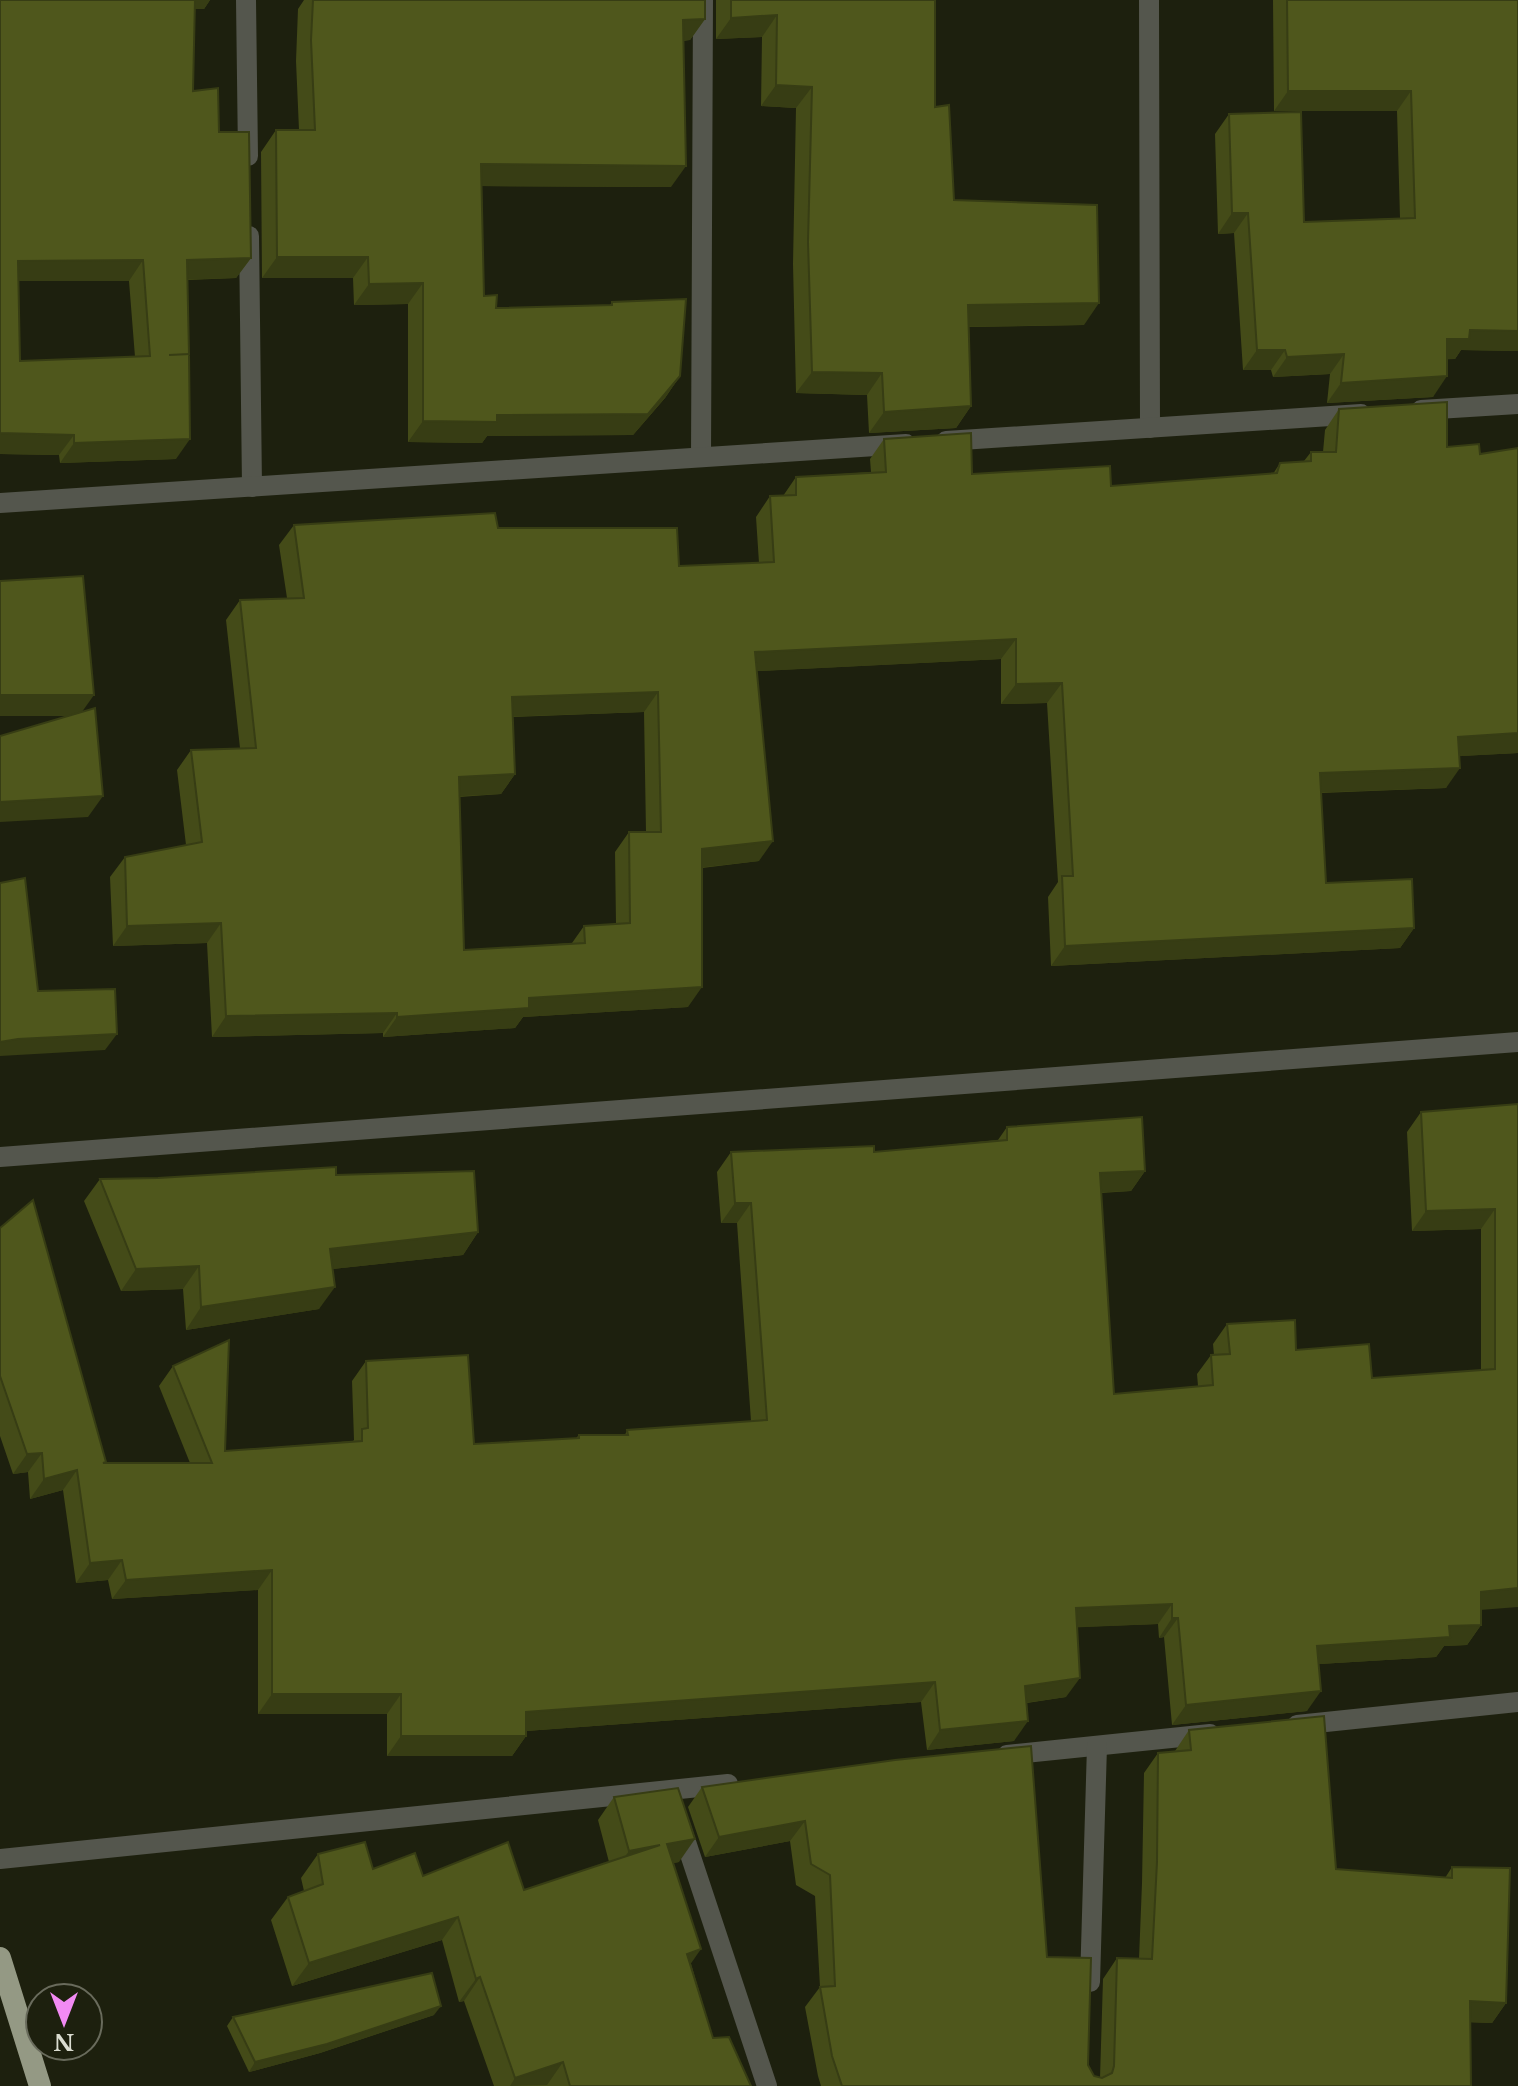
<svg xmlns="http://www.w3.org/2000/svg" width="1518" height="2086" viewBox="0 0 1518 2086" font-family="'Libre Baskerville',serif">
<style>
.lines{fill:none;stroke-linecap:round;stroke-linejoin:round}
.minor{stroke:#54564d;stroke-width:20}
.tertiary{stroke:#54564d;stroke-width:20}
.trunk{stroke:#949984;stroke-width:22}
.wall{fill:#444b18;fill-rule:evenodd}
.shaded-wall{fill:#373d14}
.building{fill:#4f571c;stroke:#373d14;stroke-width:2;fill-rule:evenodd}
</style>
<rect width="100%" height="100%" fill="#1d200e"/>
<g class="lines">
<g class="minor">
<polyline points="246,0 248,156"/>
<polyline points="1149,0 1150,428"/>
<polyline points="249,236 252,487"/>
<polyline points="1421,410 1518,404"/>
<polyline points="946,441 1361,414"/>
<polyline points="701,457 703,0"/>
<polyline points="0,503 906,444"/>
<polyline points="1297,1725 1518,1702"/>
<polyline points="1007,1755 1210,1734"/>
<polyline points="680,1824 767,2086"/>
<polyline points="0,1859 728,1784"/>
<polyline points="1090,1982 1097,1746"/>
</g>
<polyline class="tertiary" points="0,1157 1518,1042"/>
<polyline class="trunk" points="0,1958 40,2086"/>
</g>
<g class="wall">
<path d="M 0,0 L 210,0 L 204,9 L 195,9 L 193,91 L 219,132 L 251,258 L 236,278 L 188,280 L 176,459 L 60,463 L 59,455 L 0,454 ZM 18,281 L 129,281 L 135,357 L 20,361 Z"/>
<polygon points="304,0 705,0 705,19 690,40 683,41 671,187 482,186 484,296 496,308 610,305 612,302 680,376 665,398 633,435 487,436 482,443 408,442 408,304 354,305 353,278 262,278 261,152 276,130 299,130 296,61 298,9"/>
<polygon points="716,0 935,0 935,107 954,200 1084,325 969,327 971,406 956,428 869,433 867,395 796,393 793,264 796,108 761,106 762,37 716,39"/>
<polygon points="1273,0 1518,0 1518,351 1461,350 1455,359 1447,359 1433,397 1327,403 1330,374 1273,377 1271,370 1243,370 1234,233 1218,234 1215,134 1229,114 1304,222 1400,218 1397,111 1274,111"/>
<path d="M 1339,409 L 1447,447 L 1480,454 L 1518,448 L 1518,753 L 1459,756 L 1446,788 L 1321,793 L 1326,883 L 1414,928 L 1400,948 L 1051,966 L 1048,897 L 1058,882 L 1047,703 L 1001,704 L 1001,659 L 757,671 L 759,861 L 702,868 L 688,1007 L 523,1017 L 515,1028 L 383,1037 L 383,1033 L 212,1037 L 207,943 L 113,946 L 110,877 L 125,857 L 186,845 L 177,770 L 191,750 L 240,748 L 226,620 L 240,600 L 287,598 L 279,545 L 294,525 L 498,528 L 679,566 L 759,563 L 756,517 L 770,496 L 783,496 L 796,477 L 871,472 L 870,459 L 884,439 L 972,474 L 1111,486 L 1273,474 L 1280,463 L 1304,461 L 1311,452 L 1323,452 L 1325,430 ZM 644,712 L 646,832 L 629,832 L 615,852 L 616,924 L 584,926 L 572,943 L 464,950 L 459,797 L 501,794 L 515,774 L 513,717 Z"/>
<polygon points="1518,1104 1481,1610 1481,1625 1467,1645 1444,1646 1436,1657 1319,1664 1307,1711 1172,1725 1164,1637 1159,1638 1158,1624 1077,1627 1066,1697 1027,1703 1014,1741 927,1750 921,1702 526,1731 526,1736 512,1756 387,1756 387,1714 258,1714 258,1590 112,1599 108,1580 76,1583 63,1490 30,1499 28,1472 13,1474 0,1436 0,1228 106,1463 190,1463 159,1386 173,1366 225,1451 353,1441 354,1440 352,1381 366,1361 474,1444 576,1438 579,1435 625,1435 627,1430 751,1421 737,1223 721,1223 717,1172 731,1152 874,1152 998,1140 1007,1127 1145,1171 1131,1191 1101,1193 1114,1394 1198,1386 1197,1374 1211,1355 1214,1355 1213,1344 1227,1324 1372,1378 1481,1370 1481,1229 1412,1231 1407,1132 1421,1112"/>
<polygon points="336,1175 478,1232 463,1255 332,1269 319,1309 186,1330 183,1289 121,1291 84,1201 100,1179"/>
<polygon points="1189,1730 1336,1869 1445,1878 1452,1867 1506,2003 1492,2023 1470,2022 1471,2086 821,2086 818,2076 805,2007 820,1987 815,1896 796,1885 790,1841 705,1857 688,1807 702,1787 895,1760 1047,1957 1088,2065 1094,2076 1100,2078 1103,1979 1117,1958 1139,1959 1142,1883 1144,1773 1158,1753 1175,1751"/>
<polygon points="614,1797 679,1862 673,1863 691,1964 713,2038 751,2086 494,2086 464,2001 459,2002 442,1940 292,1986 271,1920 288,1897 304,1891 301,1878 318,1854 373,1869 524,1890 609,1862 598,1820"/>
<polygon points="434,2015 320,2053 249,2072 227,2026 233,2017"/>
</g>
<g class="shaded-wall">
<polygon points="188,0 210,0 204,9 181,9"/>
<polygon points="777,15 762,37 716,39 731,18"/>
<polygon points="705,19 690,40 668,41 683,20"/>
<polygon points="776,85 812,87 796,108 761,106"/>
<polygon points="1288,91 1411,91 1397,111 1274,111"/>
<polygon points="481,164 686,166 671,187 466,186"/>
<polygon points="1232,213 1248,213 1234,233 1218,234"/>
<polygon points="277,257 368,257 353,278 262,278"/>
<polygon points="251,258 236,278 173,280 187,260"/>
<polygon points="143,260 129,281 4,281 18,261"/>
<polygon points="423,283 408,304 354,305 369,284"/>
<polygon points="1099,303 1084,325 953,327 968,305"/>
<polygon points="1470,330 1518,331 1518,351 1461,350 1455,359 1433,360 1447,339"/>
<polygon points="1257,350 1285,350 1271,370 1243,370"/>
<polygon points="1344,354 1330,374 1273,377 1287,357"/>
<polygon points="812,372 882,373 867,395 796,393"/>
<polygon points="680,376 665,398 633,435 487,436 482,443 408,442 423,421 497,415"/>
<polygon points="1447,376 1433,397 1327,403 1341,383"/>
<polygon points="971,406 956,428 869,433 884,412"/>
<polygon points="0,433 74,435 59,455 0,454"/>
<polygon points="190,439 176,459 60,463 74,443"/>
<polygon points="1016,639 1001,659 741,672 755,652"/>
<polygon points="1062,683 1047,703 1001,704 1016,684"/>
<polygon points="658,692 644,712 498,717 512,697"/>
<polygon points="0,695 94,695 79,716 0,716"/>
<polygon points="1518,733 1518,753 1444,757 1458,737"/>
<polygon points="1460,768 1446,788 1305,793 1320,773"/>
<polygon points="515,774 501,794 444,797 459,777"/>
<polygon points="103,796 88,817 0,822 0,802"/>
<polygon points="773,841 759,861 688,869 702,849"/>
<polygon points="221,923 207,943 113,946 127,926"/>
<polygon points="1414,928 1400,948 1051,966 1065,946"/>
<polygon points="702,987 688,1007 523,1017 515,1028 383,1037 397,1017 529,998"/>
<polygon points="397,1013 383,1033 212,1037 226,1016"/>
<polygon points="117,1034 105,1050 0,1056 0,1042 18,1039"/>
<polygon points="1145,1171 1131,1191 1086,1193 1100,1173"/>
<polygon points="735,1203 751,1203 737,1223 721,1223"/>
<polygon points="1495,1209 1481,1229 1412,1231 1426,1211"/>
<polygon points="478,1232 463,1255 314,1271 330,1249"/>
<polygon points="199,1266 183,1289 121,1291 136,1269"/>
<polygon points="335,1287 319,1309 186,1330 201,1307"/>
<polygon points="42,1453 28,1472 13,1474 27,1454"/>
<polygon points="77,1470 63,1490 30,1499 44,1479"/>
<polygon points="122,1560 108,1580 76,1583 90,1563"/>
<polygon points="272,1570 258,1590 112,1599 126,1580"/>
<polygon points="1518,1588 1518,1607 1467,1611 1481,1592"/>
<polygon points="1172,1604 1158,1624 1062,1628 1076,1608"/>
<polygon points="1172,1618 1178,1618 1164,1637 1159,1638"/>
<polygon points="1481,1625 1467,1645 1444,1646 1436,1657 1303,1665 1317,1646 1449,1626"/>
<polygon points="1080,1678 1066,1697 1011,1705 1025,1686"/>
<polygon points="935,1682 921,1702 512,1732 526,1712"/>
<polygon points="1321,1691 1307,1711 1172,1725 1186,1705"/>
<polygon points="272,1694 401,1694 387,1714 258,1714"/>
<polygon points="1028,1721 1014,1741 927,1750 940,1730"/>
<polygon points="401,1736 526,1736 512,1756 387,1756"/>
<polygon points="805,1821 790,1841 705,1857 719,1837"/>
<polygon points="695,1839 679,1862 651,1867 667,1844"/>
<polygon points="660,1845 612,1875 629,1851"/>
<polygon points="458,1917 442,1940 292,1986 309,1963"/>
<polygon points="701,1949 685,1972 687,1954"/>
<polygon points="480,1977 464,2001 459,2002 476,1979"/>
<polygon points="1470,2001 1506,2003 1492,2023 1456,2022"/>
<polygon points="441,2006 434,2015 320,2053 249,2072 255,2062"/>
<polygon points="563,2062 547,2085 510,2086 515,2078"/>
</g>
<g class="building">
<path d="M 0,0 L 195,0 L 193,91 L 218,88 L 219,132 L 249,132 L 251,258 L 187,260 L 189,354 L 169,355 L 189,354 L 190,439 L 74,443 L 74,435 L 0,433 ZM 143,260 L 150,356 L 20,361 L 18,261 Z"/>
<polygon points="313,0 705,0 705,19 683,20 686,166 481,164 484,296 497,295 496,308 612,305 612,302 686,299 680,376 648,414 497,415 497,422 423,421 423,283 369,284 368,257 277,257 276,130 315,130 311,40"/>
<polygon points="731,0 935,0 935,107 949,105 954,200 1097,205 1099,303 968,305 971,406 884,412 882,373 812,372 808,242 812,87 776,85 777,15 731,18"/>
<polygon points="1287,0 1518,0 1518,331 1470,330 1469,339 1447,339 1447,376 1341,383 1344,354 1287,357 1285,350 1257,350 1248,213 1232,213 1229,114 1301,112 1304,222 1415,218 1411,91 1288,91"/>
<path d="M 1447,402 L 1447,447 L 1479,444 L 1480,454 L 1518,448 L 1518,733 L 1458,737 L 1460,768 L 1320,773 L 1326,883 L 1412,879 L 1414,928 L 1065,946 L 1062,876 L 1073,876 L 1062,683 L 1016,684 L 1016,639 L 755,652 L 773,841 L 702,849 L 702,987 L 529,998 L 529,1008 L 397,1017 L 397,1013 L 226,1016 L 221,923 L 127,926 L 125,857 L 202,842 L 191,750 L 256,748 L 240,600 L 304,598 L 294,525 L 495,513 L 498,528 L 677,528 L 679,566 L 774,562 L 770,496 L 796,495 L 796,477 L 886,472 L 884,439 L 971,433 L 972,474 L 1110,466 L 1111,486 L 1277,473 L 1280,463 L 1311,461 L 1311,452 L 1336,452 L 1339,409 ZM 658,692 L 661,832 L 629,832 L 630,923 L 584,926 L 585,943 L 464,950 L 459,777 L 515,774 L 512,697 Z"/>
<polygon points="83,576 94,695 0,695 0,581"/>
<polygon points="95,708 103,796 0,802 0,736"/>
<polygon points="25,878 38,991 115,989 117,1034 18,1039 0,1042 0,883"/>
<polygon points="1518,1104 1518,1588 1481,1592 1481,1625 1449,1626 1450,1637 1317,1646 1321,1691 1186,1705 1178,1618 1172,1618 1172,1604 1076,1608 1080,1678 1025,1686 1028,1721 940,1730 935,1682 526,1712 526,1736 401,1736 401,1694 272,1694 272,1570 126,1580 122,1560 90,1563 77,1470 44,1479 42,1453 27,1454 0,1376 0,1228 33,1200 106,1462 103,1463 212,1463 173,1366 229,1340 225,1451 362,1441 362,1429 368,1428 366,1361 468,1355 474,1444 579,1438 579,1435 628,1435 627,1430 767,1420 751,1203 735,1203 731,1152 874,1146 874,1152 1007,1140 1007,1127 1142,1117 1145,1171 1100,1173 1114,1394 1213,1385 1211,1355 1230,1354 1227,1324 1295,1320 1296,1350 1369,1344 1372,1378 1495,1369 1495,1209 1426,1211 1421,1112"/>
<polygon points="336,1167 336,1175 474,1171 478,1232 330,1249 335,1287 201,1307 199,1266 136,1269 100,1179 158,1178"/>
<polygon points="1324,1716 1336,1869 1452,1878 1452,1867 1510,1868 1506,2003 1470,2001 1471,2086 842,2086 832,2056 820,1987 835,1986 830,1875 811,1864 805,1821 719,1837 702,1787 895,1760 1031,1746 1047,1957 1091,1958 1088,2065 1094,2076 1102,2078 1112,2073 1114,2066 1117,1958 1152,1959 1157,1862 1158,1753 1191,1750 1189,1730"/>
<polygon points="678,1788 695,1839 667,1844 701,1949 687,1954 713,2038 729,2037 751,2086 570,2086 563,2062 515,2078 480,1977 476,1979 458,1917 309,1963 288,1897 323,1884 318,1854 365,1842 373,1869 415,1853 423,1876 508,1842 524,1890 660,1845 629,1851 614,1797"/>
<polygon points="432,1973 441,2006 327,2044 255,2062 233,2017"/>
</g>
<g transform="translate(64 2022) rotate(180)"><circle r="38" fill="#1d200e" stroke="#696b5c" stroke-width="2"/>
<path d="M0-6L14 30L0 20L-14 30Z" fill="#f28af3"/>
<text y="-12" font-size="22" font-weight="bold" text-anchor="middle" fill="#dadcd0">N</text>
</g>
</svg>
